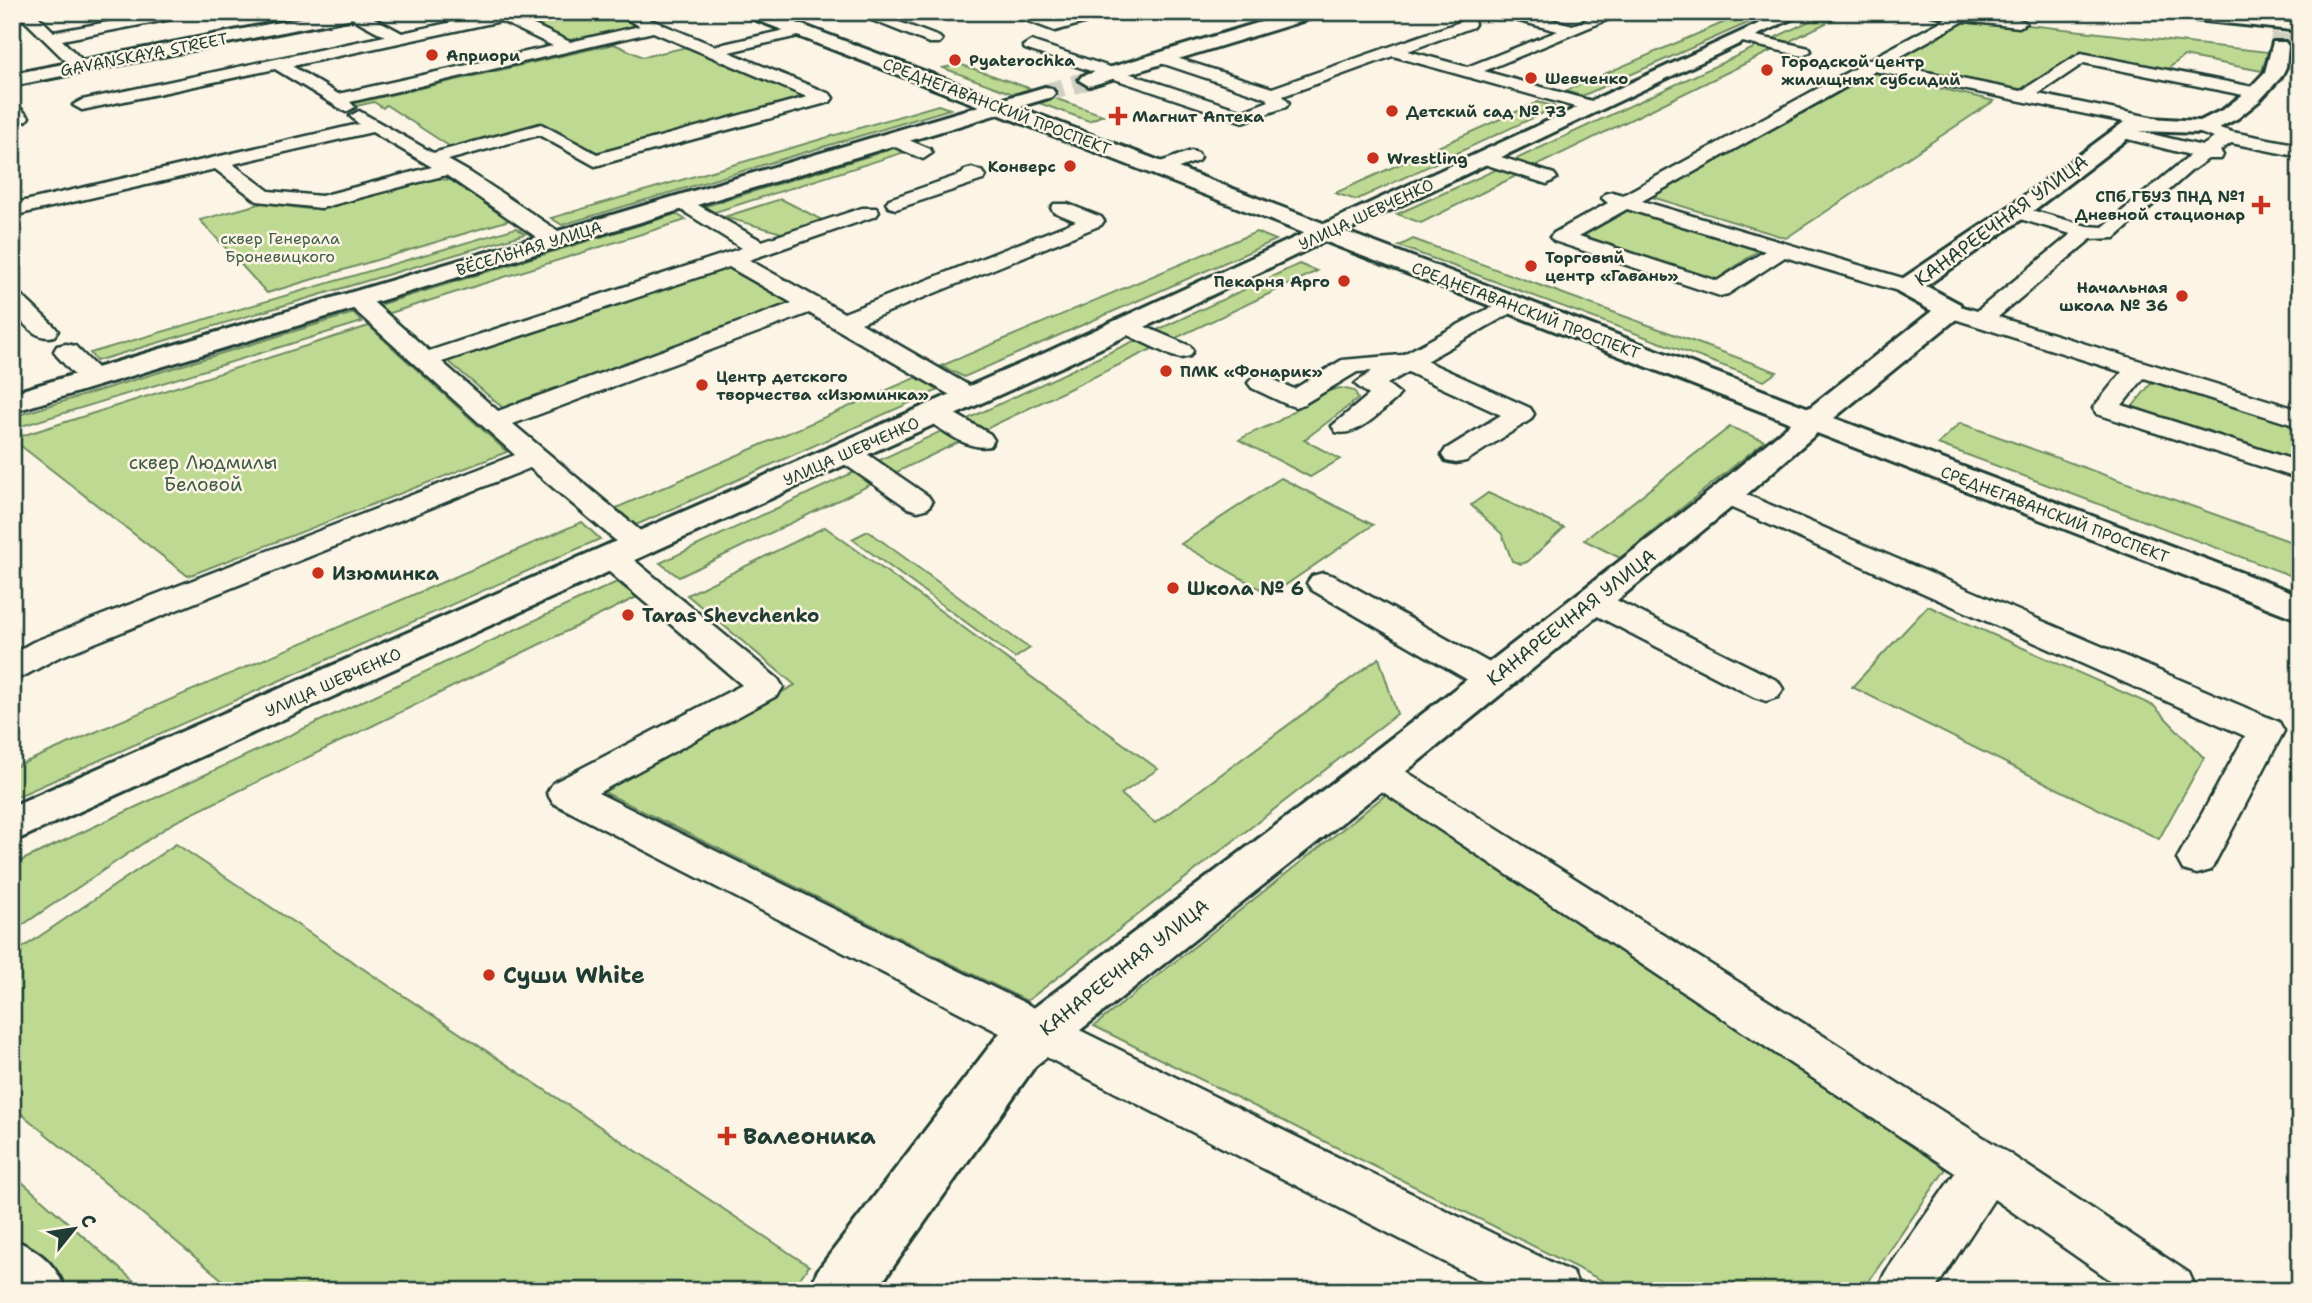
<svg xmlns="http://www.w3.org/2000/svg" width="2312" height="1303" viewBox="0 0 2312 1303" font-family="'Shantell Sans',sans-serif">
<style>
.green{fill:#beda92;stroke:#6e8c63;stroke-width:2}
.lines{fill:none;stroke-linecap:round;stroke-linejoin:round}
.minor-tunnel{stroke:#d0d0c2;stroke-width:19;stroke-dasharray:19 10;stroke-linecap:butt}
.service-casing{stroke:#1f3d34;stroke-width:5}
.minor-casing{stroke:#1f3d34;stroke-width:6}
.tertiary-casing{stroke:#1f3d34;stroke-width:6}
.secondary-casing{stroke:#1f3d34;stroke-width:6}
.service{fill:#fcf5e5;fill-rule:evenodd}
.minor{fill:#fcf5e5;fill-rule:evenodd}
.tertiary{fill:#fcf5e5;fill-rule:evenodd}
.secondary{fill:#fcf5e5;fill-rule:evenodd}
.tram{stroke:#1f3d34;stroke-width:2}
.poi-dot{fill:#c8321e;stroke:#fcf5e5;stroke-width:2.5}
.labels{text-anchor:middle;stroke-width:5;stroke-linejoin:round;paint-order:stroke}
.far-street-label{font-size:16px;fill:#1f3d34;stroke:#fcf5e5}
.far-poi-label{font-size:16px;font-weight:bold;fill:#1f3d34;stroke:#fcf5e5;text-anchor:start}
.far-park-label{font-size:16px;fill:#3f5c47;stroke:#fcf5e5}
.street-label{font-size:19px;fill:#1f3d34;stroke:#fcf5e5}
.park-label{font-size:19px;fill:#3f5c47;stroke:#fcf5e5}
.poi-label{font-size:19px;font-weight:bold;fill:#1f3d34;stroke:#fcf5e5;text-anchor:start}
.near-poi-label{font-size:23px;font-weight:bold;fill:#1f3d34;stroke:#fcf5e5;text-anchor:start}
</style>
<rect width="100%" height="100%" fill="#fcf5e5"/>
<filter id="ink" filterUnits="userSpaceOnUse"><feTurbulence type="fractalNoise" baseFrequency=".0143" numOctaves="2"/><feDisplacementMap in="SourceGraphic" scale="14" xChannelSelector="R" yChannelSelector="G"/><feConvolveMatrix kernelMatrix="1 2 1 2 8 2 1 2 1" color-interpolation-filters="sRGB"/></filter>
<g filter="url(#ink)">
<g class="green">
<polygon points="550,12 609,12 641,27 567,43 517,19"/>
<polygon points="1748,12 1773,12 1582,96 1565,91"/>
<polygon points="1828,12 1848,12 1782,45 1768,41"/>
<polygon points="1966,18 2268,52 2262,71 2184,56 2164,72 2074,55 2019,92 1888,63"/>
<polygon points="614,44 643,57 696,45 815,97 601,156 544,124 452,148 386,105 383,108 374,102 352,107 355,103"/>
<polygon points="1760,45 1775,49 1534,167 1514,160"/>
<polygon points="959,64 1032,89 1016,95 943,68"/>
<polygon points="1875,73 1994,101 1786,238 1652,197"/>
<polygon points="1054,98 1103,115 1089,121 1039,103"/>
<polygon points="1538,102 1556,107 1356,200 1335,193"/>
<polygon points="938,105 950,109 562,225 551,218"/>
<polygon points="898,147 908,151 712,213 703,207"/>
<polygon points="1502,167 1522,173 1421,223 1397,214"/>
<polygon points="426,178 463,181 516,218 267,293 200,220 263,203 308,209"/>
<polygon points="781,199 828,223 789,235 724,217"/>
<polygon points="1629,210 1759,250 1716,280 1583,236"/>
<polygon points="676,214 686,220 387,314 379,305"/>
<polygon points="516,228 525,234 96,361 90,353"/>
<polygon points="1256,232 1276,240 964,377 941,366"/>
<polygon points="1413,239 1777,372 1764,381 1399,246"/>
<polygon points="1299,264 1317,271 1174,339 1157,330"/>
<polygon points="729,265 791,303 503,408 448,361"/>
<polygon points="354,313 362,322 12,429 12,417"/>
<polygon points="369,326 507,452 188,576 12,439"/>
<polygon points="1138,339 1156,347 679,577 660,563"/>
<polygon points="919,376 941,389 636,525 616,508"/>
<polygon points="2153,381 2300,426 2300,466 2129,411"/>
<path d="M 1340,388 L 1355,391 L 1358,399 L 1304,440 L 1340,459 L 1310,477 L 1239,440 C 1251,432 1263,429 1275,423 C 1296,411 1316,392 1340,388 Z"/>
<polygon points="1960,423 2300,545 2300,579 1938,444"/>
<polygon points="1730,427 1765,441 1620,558 1584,540"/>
<polygon points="1281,478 1373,525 1271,595 1181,544"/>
<polygon points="1488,493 1564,528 1527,562 1521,564 1512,561 1502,534 1471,505"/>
<polygon points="582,522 600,539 14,798 12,768"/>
<polygon points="825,527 1158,769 1121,794 1155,823 1379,658 1397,714 1027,1001 600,790 795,685 687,595"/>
<polygon points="868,531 1023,644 1030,648 1015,658 852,539"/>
<polygon points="617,582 637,597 173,823 12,932 12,865"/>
<polygon points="1928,606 2154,706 2204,758 2159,839 1852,687"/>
<polygon points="1393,789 1954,1157 1862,1291 1623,1291 1094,1026"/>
<polygon points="176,844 809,1266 790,1291 236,1291 12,1106 12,955"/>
<polygon points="12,1173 145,1291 52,1291 12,1254"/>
</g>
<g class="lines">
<g class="minor-tunnel">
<polyline points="2279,46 2281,33"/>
<polyline points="1045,93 1089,80"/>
</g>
<g class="service-casing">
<g id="service">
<polygon points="12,12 34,12 54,32 162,12 194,12 187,16 62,40 89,67 81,72 75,70 24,20 12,20"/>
<path d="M 346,12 L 363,12 L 402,33 L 499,12 L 520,12 L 515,16 L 570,42 L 640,26 L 612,12 L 632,12 L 715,46 L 802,26 L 807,28 L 810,31 L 807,34 L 729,52 L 830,94 L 833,98 L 830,102 L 595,166 L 539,135 L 448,160 L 471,173 L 564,235 L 567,240 L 564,245 L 548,245 L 446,175 L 321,208 L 257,201 L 215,169 L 12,216 L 12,204 L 359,124 L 350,116 L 359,111 L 433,153 L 541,124 L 597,154 L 807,97 L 653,32 L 350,102 L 355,107 L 346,112 L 275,69 L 82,110 L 73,105 L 82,100 L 385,36 L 348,16 ZM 501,21 L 553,46 L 338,94 L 292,66 ZM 372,132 L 432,167 L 321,196 L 269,191 L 233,164 Z"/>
<polygon points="852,12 873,12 939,37 942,40 939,43 929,43"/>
<polygon points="1004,12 1027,12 1055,21 1089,12 1114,12 1112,15 1055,31"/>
<polygon points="1456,12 1470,12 1475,24 1473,27 1408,51 1467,67 1558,31 1496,15 1494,12 1520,12 1573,25 1605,12 1626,12 1484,71 1599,103 1602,107 1593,112 1393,56 1283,96 1289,103 1286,107 1243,122 1025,49 1023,46 1031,41 1037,43 1243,111 1269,101 1266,98 1155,61 1153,58 1161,53 1167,55 1272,88 1460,22"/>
<path d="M 1929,12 C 1948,12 2014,12 2026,23 L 2019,27 L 1964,21 L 1887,64 L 2021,91 L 2081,53 L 2258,88 L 2266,93 L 2258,98 L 2084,63 L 2038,94 L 2155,118 L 2158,122 L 2155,126 L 2149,127 L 1874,71 L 1642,201 L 1916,282 L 1919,287 L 1916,292 L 1908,294 L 1785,257 L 1728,294 L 1720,296 L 1554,241 L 1550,237 L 1554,233 L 1608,203 L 1602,198 L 1605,194 L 1612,192 L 1623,195 L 1857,67 L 1855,64 L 1857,61 L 1869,60 L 1947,18 L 1931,15 ZM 1627,209 L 1765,251 L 1717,281 L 1579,236 Z"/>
<polygon points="1743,33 1809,48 1811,51 1803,56 1738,41 1735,38"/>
<polygon points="12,105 18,106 29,117 26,121 12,124"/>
<polygon points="2206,124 2232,132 2300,145 2300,157 2231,143 2220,151 2223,155 2221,159 2208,159 2191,171 2115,238 2091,239 1998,317 2300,410 2300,427 2144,378 2122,405 2300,462 2300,479 2097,414 2093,408 2122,372 1942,315 1938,310 1942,305 1950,303 1977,311 2071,234 2010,216 2007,212 2010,208 2017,206 2087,226 2103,227 2190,155 2116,136 2113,132 2116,128 2122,127 2202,146 2214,138 2200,133 2197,129"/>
<polygon points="892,133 930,149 932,153 923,159 886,143 883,139"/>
<polygon points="1191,151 1198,153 1200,157 1198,161 1159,175 1149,169 1152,165"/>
<polygon points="1485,152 1554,174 1557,178 1547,184 1478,162 1476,158 1478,154"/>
<polygon points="972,168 983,172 986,176 983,180 896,209 889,207 886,203 889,199 962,174 965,170"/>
<path d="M 682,196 L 762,241 L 862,208 L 876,208 L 879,212 L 876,216 L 749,260 L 844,313 L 1076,221 L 1054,212 L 1051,208 L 1054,204 L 1068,204 L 1101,217 L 1104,221 L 1101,225 L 861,323 L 980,392 L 984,397 L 980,402 L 971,405 L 962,402 L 809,313 L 513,424 L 650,539 L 654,545 L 650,551 L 639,554 L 628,551 L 530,468 L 57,658 L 24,676 L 12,679 L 12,654 L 33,642 L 515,455 L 349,305 L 345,300 L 349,295 L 365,295 L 429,351 L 742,248 L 675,206 L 672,202 L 675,198 ZM 729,267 L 792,303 L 498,411 L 442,362 Z"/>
<path d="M 12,292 L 20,294 L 54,326 L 58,331 L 54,336 C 36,341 25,324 12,312 Z"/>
<path d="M 1510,297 L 1518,299 L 1522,304 L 1518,309 L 1426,361 L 1530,408 L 1534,414 L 1530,420 L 1466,461 L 1456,463 L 1446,461 L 1442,455 L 1446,449 L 1501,415 L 1408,372 L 1387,384 L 1400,394 L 1396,399 C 1379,413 1358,437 1336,432 L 1332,426 L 1369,395 L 1355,384 L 1372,371 L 1357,372 L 1304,404 L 1295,407 L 1286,404 L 1252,388 L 1248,383 L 1252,378 L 1261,375 L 1270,378 L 1294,389 L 1342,360 L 1402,355 Z"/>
<polygon points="1127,319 1190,346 1193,351 1190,356 1181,358 1172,356 1119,331 1115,326 1119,321"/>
<path d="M 66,344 L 75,346 L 103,374 L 107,379 L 103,384 C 82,390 71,370 57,356 L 54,351 L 57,346 Z"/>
<path d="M 934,405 L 943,407 L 990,434 L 994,440 L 990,446 C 967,451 944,430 925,419 L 921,413 L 925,407 Z"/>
<polygon points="847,445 857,447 928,496 932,502 928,508 918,511 908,508 837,459 833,453 837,447"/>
<polygon points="1726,486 2279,722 2284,731 2211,870 2197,874 2183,870 2177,859 2245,736 1716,501 1712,495 1716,489"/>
<polygon points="612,549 623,551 778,679 783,687 778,695 598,793 1573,1273 1581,1291 1501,1291 553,803 547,793 553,783 742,685 601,565 597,558 601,551"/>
<polygon points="1323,573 1334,576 1504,671 1509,679 1504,687 1492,690 1480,687 1312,590 1307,583 1312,576"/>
<polygon points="1591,590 1602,593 1778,681 1783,689 1778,697 1766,701 1754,697 1580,607 1575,600 1580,593"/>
<polygon points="1378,758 1391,762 2005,1151 2189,1273 2197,1291 2126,1291 1994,1199 1934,1291 1877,1291 1885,1273 1955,1173 1365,780 1360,771 1365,762"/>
</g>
</g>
<g class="minor-casing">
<g id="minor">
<polygon points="744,12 768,12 1000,100 1045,87 1052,89 1055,93 1052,97 1018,107 1809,408 1932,311 1899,293 1895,287 1899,281 2009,207 2124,122 2150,118 2200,121 2224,109 2245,93 2265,72 2273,42 2285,42 2288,46 2286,67 2281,77 2259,101 2238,118 2217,129 2201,133 2137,131 2025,217 1926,286 1960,304 1963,310 1960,316 1834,418 2300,595 2300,620 1817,433 1738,502 1393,782 1035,1066 876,1291 809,1291 818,1270 999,1034 1363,760 1714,488 1791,423 998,114 12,412 12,393 979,106 746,16"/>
<polygon points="1294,12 1321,12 1319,16 1096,84 1089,86 1079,80 1082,76"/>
</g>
</g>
<g class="tertiary-casing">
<g id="tertiary">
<polygon points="331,12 366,12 358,17 12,86 12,74"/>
<polygon points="1784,12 1806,12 1065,365 12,842 12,806 1045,353"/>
</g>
</g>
<g class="secondary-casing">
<g id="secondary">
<polygon points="2159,12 2218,12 2300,21 2300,31 2167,17"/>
<path d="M 12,1239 C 40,1251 54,1262 66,1291 L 12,1291 Z"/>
</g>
</g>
<use href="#service" class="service"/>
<use href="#minor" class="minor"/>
<use href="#tertiary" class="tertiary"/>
<use href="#secondary" class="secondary"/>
<polyline class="tram" points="2195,12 2300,23"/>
</g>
</g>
<g class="poi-dot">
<circle cx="432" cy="55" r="7"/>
<circle cx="955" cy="60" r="7"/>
<circle cx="1767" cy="70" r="7"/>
<circle cx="1531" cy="78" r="7"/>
<circle cx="1392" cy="111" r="7"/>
<path d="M1114.5 105.5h7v7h7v7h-7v7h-7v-7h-7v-7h7z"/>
<circle cx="1373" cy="158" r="7"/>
<circle cx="1070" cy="166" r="7"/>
<path d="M2257.5 194.5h7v7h7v7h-7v7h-7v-7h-7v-7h7z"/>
<circle cx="1531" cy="266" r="7"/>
<circle cx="1344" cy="281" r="7"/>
<circle cx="2182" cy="296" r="7"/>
<circle cx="1166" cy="371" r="7"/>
<circle cx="702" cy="385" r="7"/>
<circle cx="318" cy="573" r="7"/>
<circle cx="1173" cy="588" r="7"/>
<circle cx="628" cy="615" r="7"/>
<circle cx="489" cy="975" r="7"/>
<path d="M723.5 1125.5h7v7h7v7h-7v7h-7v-7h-7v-7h7z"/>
</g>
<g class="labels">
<g class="far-street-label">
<text transform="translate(144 54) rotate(-11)" y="6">GAVANSKAYA STREET</text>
<text transform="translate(997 106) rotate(21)" y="6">СРЕДНЕГАВАНСКИЙ ПРОСПЕКТ</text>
<text transform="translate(1366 214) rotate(-25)" y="6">УЛИЦА ШЕВЧЕНКО</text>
<text transform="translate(529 248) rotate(-17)" y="6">ВЁСЕЛЬНАЯ УЛИЦА</text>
<text transform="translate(1526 310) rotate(21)" y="6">СРЕДНЕГАВАНСКИЙ ПРОСПЕКТ</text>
<text transform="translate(851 451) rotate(-24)" y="6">УЛИЦА ШЕВЧЕНКО</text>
<text transform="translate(2055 514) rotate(21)" y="6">СРЕДНЕГАВАНСКИЙ ПРОСПЕКТ</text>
<text transform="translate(333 682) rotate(-24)" y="6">УЛИЦА ШЕВЧЕНКО</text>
</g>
<g class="far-poi-label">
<text x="446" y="61">Априори</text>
<text x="969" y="66">Pyaterochka</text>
<text x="1781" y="67">Городской центр<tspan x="1781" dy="18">жилищных субсидий</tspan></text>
<text x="1545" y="84">Шевченко</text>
<text x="1406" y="117">Детский сад № 73</text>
<text x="1132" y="122">Магнит Аптека</text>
<text x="1387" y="164">Wrestling</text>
<text x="1056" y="172" text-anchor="end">Конверс</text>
<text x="2245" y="202" text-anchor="end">СПб ГБУЗ ПНД №1<tspan x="2245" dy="18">Дневной стационар</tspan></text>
<text x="1545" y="263">Торговый<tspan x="1545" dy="18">центр «Гавань»</tspan></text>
<text x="1330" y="287" text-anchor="end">Пекарня Арго</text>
<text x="2168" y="293" text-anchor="end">Начальная<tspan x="2168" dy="18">школа № 36</tspan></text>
<text x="1180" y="377">ПМК «Фонарик»</text>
<text x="716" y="382">Центр детского<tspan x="716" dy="18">творчества «Изюминка»</tspan></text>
</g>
<g class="far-park-label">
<text x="280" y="244">сквер Генерала<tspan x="280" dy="18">Броневицкого</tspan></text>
</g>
<g class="street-label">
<text transform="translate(2001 220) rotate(-36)" y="7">КАНАРЕЕЧНАЯ УЛИЦА</text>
<text transform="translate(1571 617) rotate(-38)" y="7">КАНАРЕЕЧНАЯ УЛИЦА</text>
<text transform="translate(1124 967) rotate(-38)" y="7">КАНАРЕЕЧНАЯ УЛИЦА</text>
</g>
<g class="park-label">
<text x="203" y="469">сквер Людмилы<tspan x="203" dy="22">Беловой</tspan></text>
</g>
<g class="poi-label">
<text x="332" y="580">Изюминка</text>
<text x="1187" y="595">Школа № 6</text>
<text x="642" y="622">Taras Shevchenko</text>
</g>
<g class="near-poi-label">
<text x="503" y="983">Суши White</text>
<text x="743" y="1144">Валеоника</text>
</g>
</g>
<rect width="2312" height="1303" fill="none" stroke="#fcf5e5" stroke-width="42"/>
<rect x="21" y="21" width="2270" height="1261" fill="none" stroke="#1f3d34" stroke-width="2.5" filter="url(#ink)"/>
<g transform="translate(74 1229) rotate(60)" stroke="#fcf5e5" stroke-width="5" paint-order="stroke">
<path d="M0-5L12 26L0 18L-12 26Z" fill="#1f3d34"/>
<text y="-10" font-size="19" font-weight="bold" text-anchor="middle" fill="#1f3d34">С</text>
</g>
</svg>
